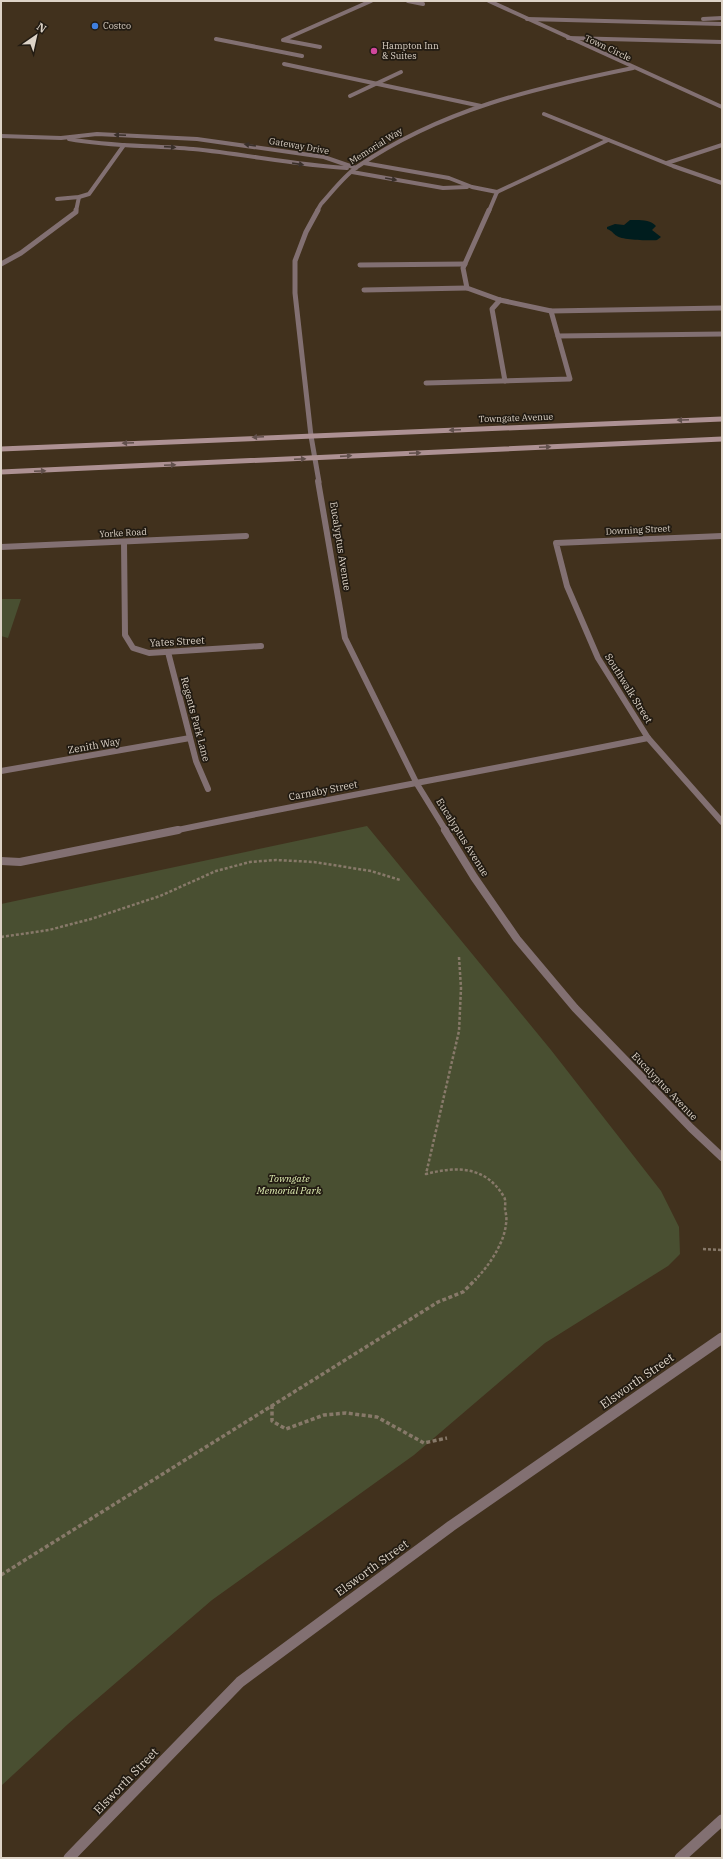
<svg xmlns="http://www.w3.org/2000/svg" width="723" height="1859" viewBox="0 0 723 1859" font-family="'IBM Plex Serif',serif">
<style>
.green{fill:#494f31}
.water{fill:#001d1e}
.lines{fill:none;stroke-linecap:round;stroke-linejoin:round}
.path-far1{stroke:#877969;stroke-width:2.5;stroke-dasharray:3 2;stroke-linecap:butt}
.path{stroke:#877969;stroke-width:3.5;stroke-dasharray:4 2.5;stroke-linecap:butt}
.service-far1{stroke:#827072;stroke-width:4}
.service{stroke:#827072;stroke-width:5}
.minor-far2{stroke:#827072;stroke-width:6}
.minor-far1{stroke:#827072;stroke-width:8}
.minor{stroke:#827072;stroke-width:11}
.tertiary-far3{stroke:#827072;stroke-width:4}
.tertiary-far2{stroke:#827072;stroke-width:5}
.tertiary-far1{stroke:#827072;stroke-width:6}
.tertiary{stroke:#827072;stroke-width:8}
.secondary{stroke:#ad9193;stroke-width:5}
.oneway{fill:#3a302a}
.oneway2{fill:#61504c}
.shop-dot{fill:#3f7fe0;stroke:#221b12;stroke-width:1.5}
.hotel-dot{fill:#d1479c;stroke:#221b12;stroke-width:1.5}
.labels{text-anchor:middle;stroke-width:3.5;stroke-linejoin:round;paint-order:stroke}
.far-poi-label{font-size:9px;fill:#ddd3c7;stroke:#221b12;text-anchor:start}
.far-street-label{font-size:9px;fill:#ddd3c7;stroke:#221b12}
.street-label{font-size:10px;fill:#ddd3c7;stroke:#221b12}
.park-label{font-size:10px;font-style:italic;fill:#deecb1;stroke:#221b12}
.near-street-label{font-size:12px;fill:#ddd3c7;stroke:#221b12}
</style>
<rect width="100%" height="100%" fill="#41311d"/>
<g class="green">
<polygon points="1,599 21,599 8,638 1,636"/>
<polygon points="367,826 551,1050 661,1191 679,1227 680,1254 668,1266 545,1343 414,1455 212,1600 68,1724 1,1786 1,904"/>
</g>
<path class="water" d="M 630,220 C 639,220 650,219 656,226 L 652,230 L 661,237 L 657,240 C 651,241 621,240 617,236 C 613,234 613,231 607,229 L 607,227 L 615,224 L 624,225 Z"/>
<g class="lines">
<g class="path-far1">
<polyline points="1,937 49,930 91,919 160,896 216,871 250,862 276,860 314,862 371,871 400,880"/>
<path d="M 459,957 L 461,988 L 459,1031 L 426,1174 C 457,1166 486,1166 504,1197 C 506,1200 505,1205 505,1209 C 506,1214 507,1219 506,1224 C 504,1244 488,1267 475,1280"/>
<polyline points="703,1249 722,1250"/>
</g>
<g class="path">
<polyline points="272,1405 272,1421 286,1429 324,1415 346,1413 377,1417 424,1443 447,1438"/>
<polyline points="1,1575 438,1302 463,1292 476,1279"/>
</g>
<g class="service-far1">
<polyline points="408,1 423,4"/>
<polyline points="527,19 722,24"/>
<polyline points="703,19 722,18"/>
<polyline points="568,38 722,42"/>
<polyline points="216,39 302,56"/>
<polyline points="320,47 283,40 371,1"/>
<polyline points="284,64 481,106"/>
<polyline points="350,96 401,72"/>
<polyline points="544,114 673,166 722,183"/>
<polyline points="364,163 449,178 472,187 497,192"/>
<polyline points="667,163 722,145"/>
<polyline points="352,172 443,188 467,187"/>
<polyline points="57,199 79,197 89,194 124,145"/>
<polyline points="76,211 79,197"/>
<polyline points="489,211 497,192 608,140"/>
</g>
<g class="service">
<polyline points="489,210 463,268 467,288 500,300 551,311 722,308"/>
<polyline points="1,264 21,253 76,212 76,210"/>
<polyline points="360,265 465,264"/>
<polyline points="364,290 467,288"/>
<polyline points="500,300 492,309 505,381"/>
<polyline points="558,336 722,334"/>
<polyline points="426,383 570,379 551,311"/>
</g>
<g class="minor-far2">
<polyline points="722,536 556,543 567,586 598,658 648,738 722,822"/>
<polyline points="124,542 125,635 133,648 149,653 261,646"/>
<polyline points="1,547 246,536"/>
<polyline points="168,652 196,761 208,789"/>
<polyline points="1,771 190,738"/>
<path d="M 173,831 C 331,798 490,770 648,738"/>
</g>
<polyline class="minor-far1" points="1,861 20,862 178,830"/>
<g class="minor">
<polyline points="69,1858 240,1682 451,1526 722,1338"/>
<polyline points="680,1858 722,1820"/>
</g>
<g class="tertiary-far3">
<polyline points="489,1 722,107"/>
<polyline points="1,136 61,138 97,134 197,139 324,157 356,168"/>
<path d="M 69,139 C 110,147 152,145 193,149 C 245,154 295,165 347,168"/>
<path d="M 317,211 L 321,204 C 332,192 344,176 357,167 C 442,109 535,88 633,68"/>
</g>
<polyline class="tertiary-far2" points="318,210 306,232 295,261 295,293 311,436 319,482"/>
<polyline class="tertiary-far1" points="318,481 345,638 417,784 446,831"/>
<polyline class="tertiary" points="445,830 474,877 517,939 575,1008 691,1128 722,1157"/>
<g class="secondary">
<polyline points="1,449 722,419"/>
<polyline points="1,472 722,439"/>
</g>
</g>
<defs><path id="oneway-solid" d="M-6-.8H1V-3.2L6.5 0L1 3.2V.8H-6Z"/></defs>
<g class="oneway">
<use href="#oneway-solid" transform="translate(120 135) rotate(-178)"/>
<use href="#oneway-solid" transform="translate(250 145) rotate(-171)"/>
<use href="#oneway-solid" transform="translate(170 147) rotate(4)"/>
<use href="#oneway-solid" transform="translate(298 164) rotate(9)"/>
<use href="#oneway-solid" transform="translate(391 179) rotate(10)"/>
</g>
<g class="oneway2">
<use href="#oneway-solid" transform="translate(683 420) rotate(178)"/>
<use href="#oneway-solid" transform="translate(455 430) rotate(178)"/>
<use href="#oneway-solid" transform="translate(258 437) rotate(177)"/>
<use href="#oneway-solid" transform="translate(128 443) rotate(177)"/>
<use href="#oneway-solid" transform="translate(545 447) rotate(-3)"/>
<use href="#oneway-solid" transform="translate(415 453) rotate(-2)"/>
<use href="#oneway-solid" transform="translate(346 456) rotate(-4)"/>
<use href="#oneway-solid" transform="translate(300 459) rotate(-3)"/>
<use href="#oneway-solid" transform="translate(170 465) rotate(-3)"/>
<use href="#oneway-solid" transform="translate(40 471) rotate(-3)"/>
</g>
<circle class="shop-dot" cx="95" cy="26" r="4"/>
<circle class="hotel-dot" cx="374" cy="51" r="4"/>
<g class="labels">
<g class="far-poi-label">
<text x="103" y="29">Costco</text>
<text x="382" y="49">Hampton Inn<tspan x="382" dy="10">&amp; Suites</tspan></text>
</g>
<g class="far-street-label">
<text transform="translate(608 48) rotate(25)" y="3">Town Circle</text>
<text transform="translate(299 146) rotate(10)" y="3">Gateway Drive</text>
<text transform="translate(376 146) rotate(-32)" y="3">Memorial Way</text>
<text transform="translate(516 418) rotate(-2)" y="3">Towngate Avenue</text>
<text transform="translate(638 530) rotate(-3)" y="3">Downing Street</text>
<text transform="translate(123 533) rotate(-3)" y="3">Yorke Road</text>
</g>
<g class="street-label">
<text transform="translate(341 546) rotate(81)" y="4">Eucalyptus Avenue</text>
<text transform="translate(177 641) rotate(-3)" y="4">Yates Street</text>
<text transform="translate(629 688) rotate(58)" y="4">Southwalk Street</text>
<text transform="translate(196 719) rotate(75)" y="4">Regents Park Lane</text>
<text transform="translate(94 745) rotate(-10)" y="4">Zenith Way</text>
<text transform="translate(323 790) rotate(-11)" y="4">Carnaby Street</text>
<text transform="translate(463 837) rotate(58)" y="4">Eucalyptus Avenue</text>
<text transform="translate(665 1086) rotate(46)" y="4">Eucalyptus Avenue</text>
</g>
<g class="park-label">
<text x="289" y="1182">Towngate<tspan x="289" dy="12">Memorial Park</tspan></text>
</g>
<g class="near-street-label">
<text transform="translate(637 1381) rotate(-35)" y="4">Elsworth Street</text>
<text transform="translate(372 1568) rotate(-36)" y="4">Elsworth Street</text>
<text transform="translate(126 1781) rotate(-46)" y="4">Elsworth Street</text>
</g>
</g>
<rect width="723" height="1859" fill="none" stroke="#ddd3c7" stroke-width="4"/>
<g transform="translate(36 36) rotate(34)" stroke="#221b12" stroke-width="3" paint-order="stroke">
<path d="M0-3L7 15L0 10L-7 15Z" fill="#ddd3c7"/>
<text y="-6" font-size="11" font-weight="bold" text-anchor="middle" fill="#ddd3c7">N</text>
</g>
</svg>
